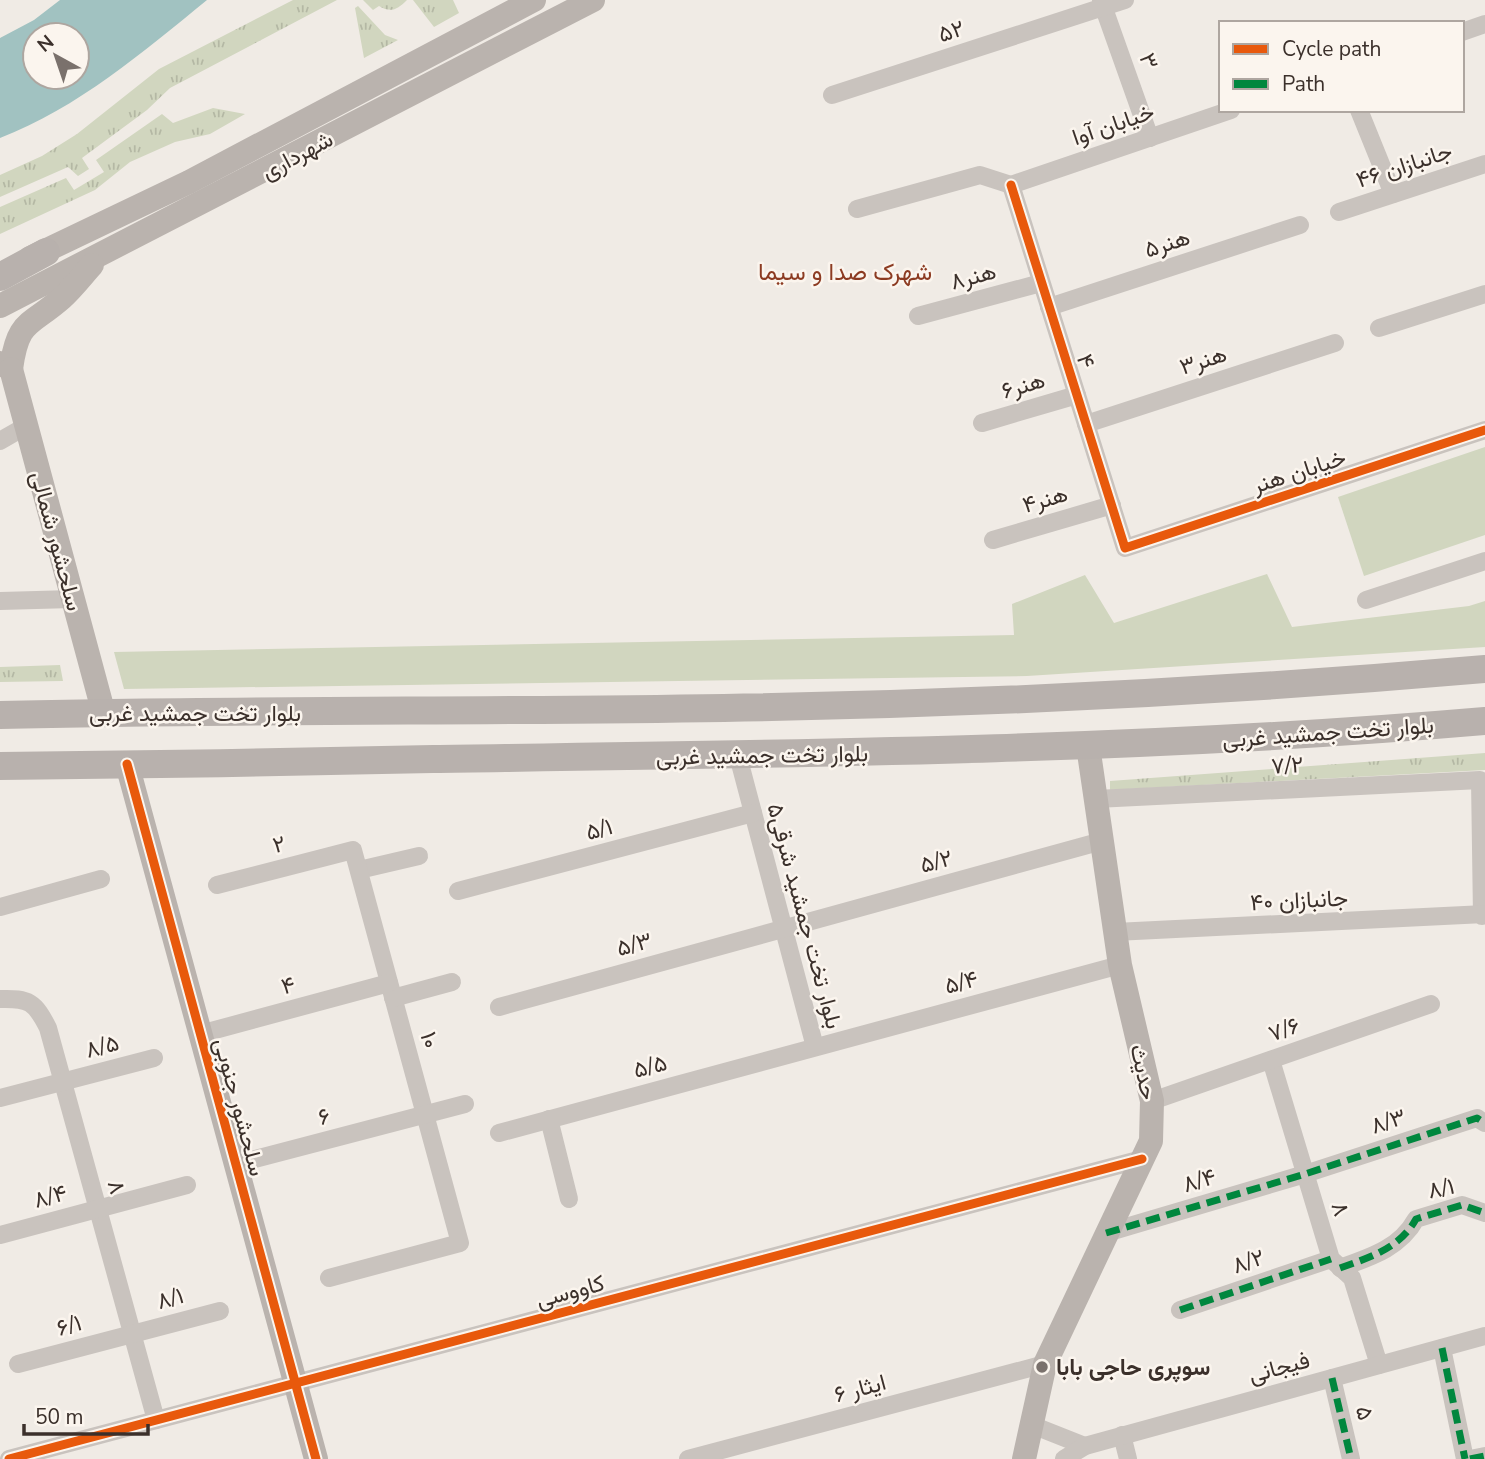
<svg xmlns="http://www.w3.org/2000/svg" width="1485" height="1459" viewBox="0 0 1485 1459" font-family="'Nunito Sans',Vazirmatn,sans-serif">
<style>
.grass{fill:url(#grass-tufts)}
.park{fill:#d1d6bf}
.water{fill:#a1c2c1;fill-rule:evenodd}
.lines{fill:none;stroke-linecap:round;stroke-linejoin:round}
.street{stroke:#c9c3be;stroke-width:18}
.secondary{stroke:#bab3ae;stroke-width:24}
.primary{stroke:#b8b1ad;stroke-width:28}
.quiet{stroke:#00873e;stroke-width:7;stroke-dasharray:14 7;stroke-linecap:butt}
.cycleway-casing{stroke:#fbf5ee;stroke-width:13}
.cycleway{stroke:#e8590c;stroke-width:9}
.poi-dot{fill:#7a716c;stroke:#fbf5ee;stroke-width:2.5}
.labels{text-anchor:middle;stroke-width:5;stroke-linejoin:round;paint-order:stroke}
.street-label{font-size:23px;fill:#3b302b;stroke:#fbf5ee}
.poi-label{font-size:23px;font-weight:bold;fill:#3b302b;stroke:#fbf5ee;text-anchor:start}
.neighbourhood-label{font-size:24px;fill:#8c3b22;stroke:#fbf5ee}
</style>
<defs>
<pattern id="grass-tufts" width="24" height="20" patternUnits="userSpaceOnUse" patternTransform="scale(1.75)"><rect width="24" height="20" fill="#d1d6bf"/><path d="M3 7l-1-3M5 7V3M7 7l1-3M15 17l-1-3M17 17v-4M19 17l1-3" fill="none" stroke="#b4b8a4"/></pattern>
</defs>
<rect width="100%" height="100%" fill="#f0ebe5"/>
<g class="grass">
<polygon points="293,0 337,0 170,88 147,110 82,158 89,169 78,176 68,167 0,197 0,175 42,156 77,134 159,69"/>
<path d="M 363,0 L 407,0 C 397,10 391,13 379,6 L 373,10 Z"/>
<polygon points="413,0 453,0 459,13 434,27"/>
<polygon points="358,6 385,35 398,40 364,58 355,8"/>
<polygon points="213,108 245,114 210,134 175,142 130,162 95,190 0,234 0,207 66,178 74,190 104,172 96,160 162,114 173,123"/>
<polygon points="60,665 63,681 0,682 0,667"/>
<polygon points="1485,753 1485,770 1110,790 1110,781"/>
</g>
<g class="park">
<polygon points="1485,447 1485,535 1364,576 1338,497"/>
<polygon points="1267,574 1292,627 1469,606 1485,601 1485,647 1027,676 124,689 114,652 1014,635 1012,604 1085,575 1114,623"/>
</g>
<path class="water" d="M 60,0 L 207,0 C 143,52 78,108 0,138 L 0,38 L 34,20 ZM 35,35 L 77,35 L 77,77 L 35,77 Z"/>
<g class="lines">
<g class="street">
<polyline points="1101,0 1150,138"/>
<polyline points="1462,32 1485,24"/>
<polyline points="832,95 1125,0"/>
<polyline points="1359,110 1393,194"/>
<polyline points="1011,185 1125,548 1485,430"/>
<polyline points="1011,185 1231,110"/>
<polyline points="857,209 980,175 1011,185"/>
<polyline points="1339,212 1485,164"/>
<polyline points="1049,307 1300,225"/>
<polyline points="918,316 1041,283"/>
<polyline points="1379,328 1485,294"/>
<polyline points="982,423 1077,395"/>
<polyline points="1086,424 1335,343"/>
<polyline points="0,441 26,426"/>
<polyline points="993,540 1112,505"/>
<polyline points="1366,600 1485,561"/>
<polyline points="0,601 73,599"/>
<polyline points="738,756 815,1047"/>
<polyline points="1096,799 1480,780 1482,916"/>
<polyline points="359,870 419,856"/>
<polyline points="217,885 353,850 460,1243 329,1278"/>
<polyline points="458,891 753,813"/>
<polyline points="0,907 101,879"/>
<polyline points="1115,932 1485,914"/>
<polyline points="393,998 452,982"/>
<path d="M 0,999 C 29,998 35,1002 48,1028 L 156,1420"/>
<polyline points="499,1007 1102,841"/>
<polyline points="200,1034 389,983"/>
<polyline points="1271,1060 1331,1259 1352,1278 1379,1365"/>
<polyline points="0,1098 154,1058"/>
<polyline points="1152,1101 1431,1004"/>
<polyline points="549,1119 569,1199"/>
<polyline points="499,1133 1120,965"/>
<polyline points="236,1164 465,1104"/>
<polyline points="1106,1233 1305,1174 1477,1118 1485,1123"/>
<polyline points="0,1235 187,1185"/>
<path d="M 1340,1268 C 1371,1257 1400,1248 1416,1219 L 1462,1205 L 1485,1213"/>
<polyline points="1180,1310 1331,1259"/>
<polyline points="1442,1348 1465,1459"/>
<polyline points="18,1364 220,1311"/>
<polyline points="1332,1378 1351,1459"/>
<polyline points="1032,1425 1085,1446"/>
<polyline points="1122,1435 1128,1459"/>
<polyline points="9,1459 1142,1159"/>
<polyline points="688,1459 1045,1364"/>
<polyline points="1064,1459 1085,1446 1485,1336"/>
<polyline points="1470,1459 1485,1456"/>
</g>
<g class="secondary">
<polyline points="30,258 189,182 534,0"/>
<polyline points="0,306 593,0"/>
<path d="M 0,363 L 11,369 C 18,319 29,327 62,298 C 73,288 82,276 92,265"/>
<polyline points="11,369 104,714"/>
<polyline points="127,764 316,1459"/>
<polyline points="1024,1459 1045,1364 1151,1141 1152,1101 1120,965 1088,746"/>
</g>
<g class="primary">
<polyline points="0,277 46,252"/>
<path d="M 0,715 C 241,709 483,712 724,708 C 978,704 1232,691 1485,669"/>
<path d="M 0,766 C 144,765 289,762 433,759 C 784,754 1135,751 1485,721"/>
</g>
<g class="quiet">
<polyline points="1106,1233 1305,1174 1477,1118 1485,1123"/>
<path d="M 1340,1268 C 1371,1257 1400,1248 1416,1219 L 1462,1205 L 1485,1213"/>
<polyline points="1180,1310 1331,1259"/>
<polyline points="1442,1348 1465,1459"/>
<polyline points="1332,1378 1351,1459"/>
<polyline points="1470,1459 1485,1456"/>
</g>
<g class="cycleway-casing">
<g id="cycleway">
<polyline points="1011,185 1125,548 1485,430"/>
<polyline points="127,764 316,1459"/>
<polyline points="9,1459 1142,1159"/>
</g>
</g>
<use href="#cycleway" class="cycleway"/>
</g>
<circle class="poi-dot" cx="1042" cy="1367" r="7"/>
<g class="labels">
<g class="street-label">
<text transform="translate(951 31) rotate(-18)" y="8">۵۲</text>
<text transform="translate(1149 61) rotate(70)" y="8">۳</text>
<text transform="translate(1113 124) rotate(-19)" y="8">خیابان آوا</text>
<text transform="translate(297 155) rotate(-28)" y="8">شهرداری</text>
<text transform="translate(1404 165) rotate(-18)" y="8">۴۶ جانبازان</text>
<text transform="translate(1167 243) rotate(-18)" y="8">هنر۵</text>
<text transform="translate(973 276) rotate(-15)" y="8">هنر۸</text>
<text transform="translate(1203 360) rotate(-18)" y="8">هنر۳</text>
<text transform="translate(1086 361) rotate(73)" y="8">۴</text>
<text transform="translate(1023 385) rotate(-16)" y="8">هنر۶</text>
<text transform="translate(1299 471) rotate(-18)" y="8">خیابان هنر</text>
<text transform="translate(1045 499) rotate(-16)" y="8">هنر۴</text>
<text transform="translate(57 541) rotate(75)" y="8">سلحشور شمالی</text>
<text x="195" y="721">بلوار تخت جمشید غربی</text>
<text transform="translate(1328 732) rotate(-4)" y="8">بلوار تخت جمشید غربی</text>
<text transform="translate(762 755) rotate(-1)" y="8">بلوار تخت جمشید غربی</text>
<text transform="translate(1287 765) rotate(-3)" y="8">۷/۲</text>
<text transform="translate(599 829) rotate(-15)" y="8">۵/۱</text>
<text transform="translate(279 844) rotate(-14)" y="8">۲</text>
<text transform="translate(936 861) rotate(-15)" y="8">۵/۲</text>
<text transform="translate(1299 900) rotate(-3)" y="8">۴۰ جانبازان</text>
<text transform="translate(805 916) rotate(75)" y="8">بلوار تخت جمشید شرقی۵</text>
<text transform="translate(634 944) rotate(-15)" y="8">۵/۳</text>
<text transform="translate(961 982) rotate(-15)" y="8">۵/۴</text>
<text transform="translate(288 985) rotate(-15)" y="8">۴</text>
<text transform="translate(1284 1029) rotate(-19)" y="8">۷/۶</text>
<text transform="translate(430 1040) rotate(75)" y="8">۱۰</text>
<text transform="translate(102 1046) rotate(-15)" y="8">۸/۵</text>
<text transform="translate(650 1066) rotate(-15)" y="8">۵/۵</text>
<text transform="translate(1144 1072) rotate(78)" y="8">حدیث</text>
<text transform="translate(240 1107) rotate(75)" y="8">سلحشور جنوبی</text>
<text transform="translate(324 1116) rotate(-15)" y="8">۶</text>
<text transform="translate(1388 1121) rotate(-18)" y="8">۸/۳</text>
<text transform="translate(1199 1180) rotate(-17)" y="8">۸/۴</text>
<text transform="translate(117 1187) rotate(75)" y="8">۸</text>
<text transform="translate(1441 1188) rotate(-11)" y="8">۸/۱</text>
<text transform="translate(50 1196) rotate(-15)" y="8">۸/۴</text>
<text transform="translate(1341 1209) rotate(73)" y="8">۸</text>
<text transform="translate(1248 1261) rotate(-19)" y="8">۸/۲</text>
<text transform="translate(570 1291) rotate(-15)" y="8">کاووسی</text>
<text transform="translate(170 1298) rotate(-15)" y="8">۸/۱</text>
<text transform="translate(69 1325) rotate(-15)" y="8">۶/۱</text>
<text transform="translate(1279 1367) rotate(-15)" y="8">فیجانی</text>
<text transform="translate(860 1388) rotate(-15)" y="8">ایثار ۶</text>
<text transform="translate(1365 1413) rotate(77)" y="8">۵</text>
</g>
<g class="poi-label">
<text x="1056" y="1375">سوپری حاجی بابا</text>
</g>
<g class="neighbourhood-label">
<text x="845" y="280">شهرک صدا و سیما</text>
</g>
</g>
<rect x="1219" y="21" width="245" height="91" fill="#fbf5ee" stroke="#aea6a0" stroke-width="2"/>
<rect x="1233" y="44" width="35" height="10" fill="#e8590c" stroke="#aea6a0" stroke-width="2"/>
<text x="1282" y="56" font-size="21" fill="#3b302b">Cycle path</text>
<rect x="1233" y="79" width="35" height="10" fill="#00873e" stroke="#aea6a0" stroke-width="2"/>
<text x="1282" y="91" font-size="21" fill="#3b302b">Path</text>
<g transform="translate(56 56) rotate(320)"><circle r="33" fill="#fbf5ee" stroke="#aea6a0" stroke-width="2"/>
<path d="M0-5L12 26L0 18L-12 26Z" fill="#7a716c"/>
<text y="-10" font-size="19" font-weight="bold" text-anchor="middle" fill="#3b302b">N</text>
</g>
<path d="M24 1424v10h124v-10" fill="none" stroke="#3b302b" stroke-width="3.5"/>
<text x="35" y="1424" font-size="21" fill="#3b302b" stroke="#fbf5ee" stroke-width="5" paint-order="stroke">50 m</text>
</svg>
